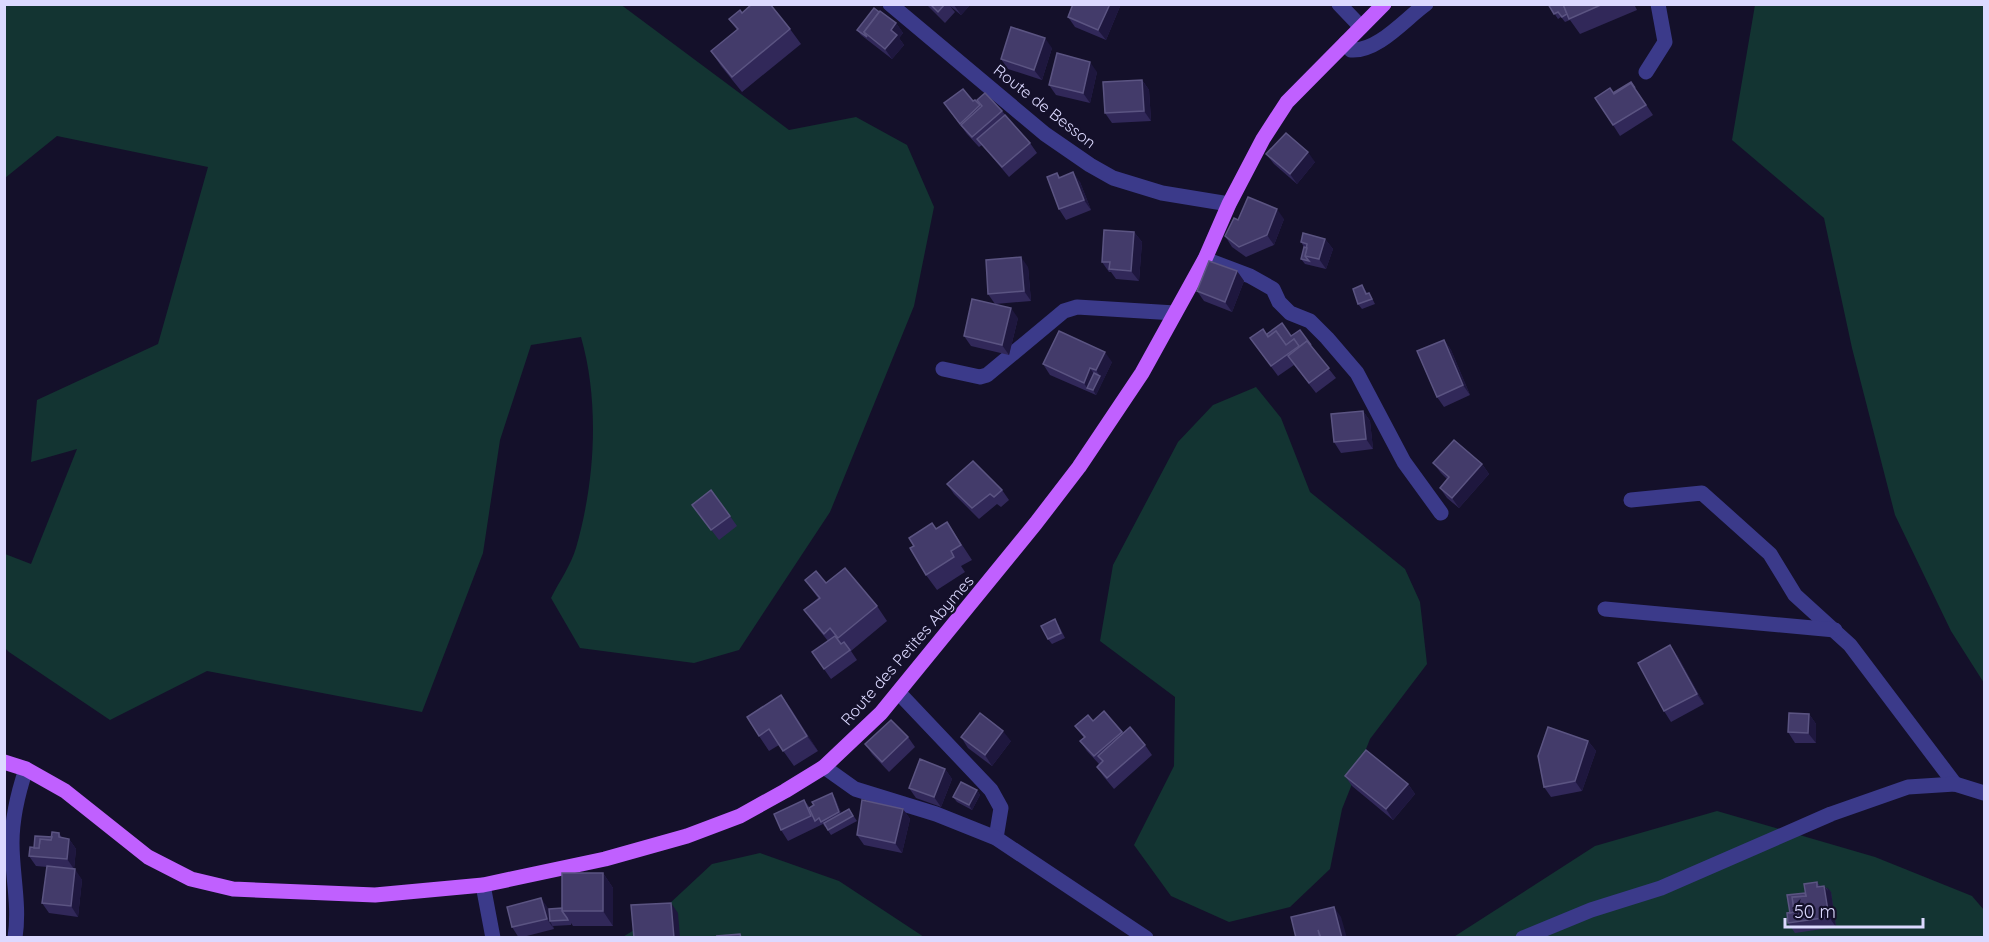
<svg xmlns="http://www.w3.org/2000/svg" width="1989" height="942" viewBox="0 0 1989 942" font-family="Quicksand,sans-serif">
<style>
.green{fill:#133432}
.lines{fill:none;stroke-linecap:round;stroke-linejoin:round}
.minor{stroke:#3b3a8a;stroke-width:15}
.major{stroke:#c060ff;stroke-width:15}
.wall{fill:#312859}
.shaded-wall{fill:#1e173e}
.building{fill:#433b6a;stroke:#5b5482;stroke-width:1.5}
.labels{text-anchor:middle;stroke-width:4.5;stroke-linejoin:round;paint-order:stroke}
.street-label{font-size:16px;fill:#dcd9ff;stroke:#14102a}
</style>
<rect width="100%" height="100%" fill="#14102a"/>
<g class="green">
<path d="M 620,4 L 789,130 L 856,117 L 907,145 L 934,207 L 914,306 L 830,512 L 739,650 L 694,663 L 580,648 L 551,598 C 559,582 571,565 576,548 C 595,482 600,403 581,337 L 531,345 L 500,440 L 483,553 L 422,712 L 207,671 L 110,720 L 9,652 L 5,648 L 5,554 L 31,564 L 77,449 L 31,462 L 37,400 L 158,344 L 208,167 L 57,136 L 5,178 L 5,5 Z"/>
<polygon points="1755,5 1984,5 1984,683 1951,631 1895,515 1852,348 1824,218 1732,140"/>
<polygon points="1256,387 1281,418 1310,492 1405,569 1420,602 1427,664 1370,739 1342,809 1330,869 1290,907 1229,922 1171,896 1134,845 1174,766 1175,697 1100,641 1113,565 1178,442 1213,405"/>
<polygon points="1717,811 1875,857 1972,896 1984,910 1984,937 1452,938 1595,846"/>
<polygon points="760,853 839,881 924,937 621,938 654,918 712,864"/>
</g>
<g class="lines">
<g class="minor">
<polyline points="890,4 1045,134 1090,165 1113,178 1162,193 1229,204"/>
<polyline points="1339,4 1361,27"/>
<path d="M 1346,42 L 1351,50 C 1378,52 1405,19 1426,4"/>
<polyline points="1646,72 1665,42 1658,4"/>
<polyline points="1205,259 1250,276 1273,289 1279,302 1290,313 1310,321 1327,338 1357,373 1404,462 1441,513"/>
<polyline points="943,369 980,377 987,375 1064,311 1077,307 1175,313"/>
<polyline points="1631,500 1702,493 1770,554 1795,595 1850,645 1955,784"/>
<polyline points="1605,609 1835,630"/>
<polyline points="899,693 991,790 1001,808 996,838"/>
<polyline points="824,767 855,789 936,814 996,838 1146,938"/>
<polyline points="483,885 493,938"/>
<path d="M 15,938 C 20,905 12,875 12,843 C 12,818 18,793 26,769"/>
<polyline points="1523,938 1591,910 1661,888 1831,814 1908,787 1955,784 1984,793"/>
</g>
<polyline class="major" points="4,762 26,769 65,791 148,857 191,879 233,889 375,895 483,885 605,859 687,836 740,816 785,791 824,767 881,713 1036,523 1079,467 1142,373 1205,259 1229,204 1263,139 1287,102 1384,4"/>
</g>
<g class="wall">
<polygon points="926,4 971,4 961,15 950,6 955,12 945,23"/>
<polygon points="1073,4 1121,4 1106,40 1075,27 1068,17"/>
<polygon points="1548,4 1634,4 1637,10 1580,34 1570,20 1565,22 1561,17 1558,19"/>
<polygon points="742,13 790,29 801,44 742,92 721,66 711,51 737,30 729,19"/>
<polygon points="896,23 903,33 899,38 904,45 892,59 861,35 857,30"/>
<polygon points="1052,48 1042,80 1008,69 1001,59"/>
<polygon points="1097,72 1090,103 1056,95 1049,85"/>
<polygon points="1142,80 1149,90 1151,121 1112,123 1105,113"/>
<polygon points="1631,82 1653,115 1620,136 1613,125"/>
<polygon points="975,100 981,107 977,100 1002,111 1030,143 1037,153 1009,177 982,145 979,147 967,134 944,103 973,101"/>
<polygon points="1266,154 1315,162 1297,184 1274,164"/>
<polygon points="1057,173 1060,177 1080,182 1091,210 1066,220 1059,209"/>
<polygon points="1284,219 1274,245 1246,257 1232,247 1225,236 1238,220"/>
<polygon points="1134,232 1142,242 1139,281 1116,279 1111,272 1109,272 1102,262"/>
<polygon points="1325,239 1333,249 1326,269 1305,264 1301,259 1304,247 1301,242"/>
<polygon points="1028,267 1031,301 995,304 988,294"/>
<polygon points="1237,271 1244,281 1232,312 1204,301 1197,291"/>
<polygon points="1362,285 1367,293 1372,298 1375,304 1362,309 1358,304"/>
<polygon points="1018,318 1009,355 971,346 964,336"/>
<polygon points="1291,336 1314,350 1336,378 1316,393 1294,365 1278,376 1250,338"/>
<polygon points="1444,340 1451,350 1470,395 1444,407 1437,397"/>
<polygon points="1112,362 1096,395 1050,375 1043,364"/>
<polygon points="1363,411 1370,421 1373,449 1341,453 1334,442"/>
<polygon points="1433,463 1482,464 1489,474 1459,508 1447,498 1440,488 1447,479 1441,473"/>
<polygon points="947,484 1002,490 1009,500 1001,507 997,504 979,519 954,494"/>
<polygon points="692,505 730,516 737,526 719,540"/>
<polygon points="947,522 972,560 961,566 965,572 937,590 926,575 936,529"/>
<polygon points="805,580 826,583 877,606 887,621 851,651 857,660 831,679 812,652 828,641 815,625 804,610 818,598"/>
<polygon points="1058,624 1065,638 1052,644 1048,639"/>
<polygon points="1677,655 1704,704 1671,722 1664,711"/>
<polygon points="781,695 818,751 794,766 779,745 769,751 759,736"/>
<polygon points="1104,711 1124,733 1145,745 1152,755 1114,789 1104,777 1097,767 1099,764 1087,751 1080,741 1084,738 1075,726 1093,721"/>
<polygon points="1809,714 1816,724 1816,743 1795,743 1788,732"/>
<polygon points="908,737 915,747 889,772 872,754 865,744"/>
<polygon points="961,737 1011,741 992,766 968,748"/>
<polygon points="1588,741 1596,751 1582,791 1551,797 1544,787"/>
<polygon points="945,769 952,779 941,807 916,798 909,788"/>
<polygon points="1345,776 1408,784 1415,794 1393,820 1352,786"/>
<polygon points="977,790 980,795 972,810 957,802 953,797"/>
<polygon points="835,798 841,813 849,809 857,821 831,835 825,826 825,827 823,824 788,841 781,830 804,800 810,808"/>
<polygon points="903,809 910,819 902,853 864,845 857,835"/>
<polygon points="59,833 62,838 69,839 76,849 74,869 82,880 78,917 49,913 42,903 47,867 36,866 29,856 34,848"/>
<polygon points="603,873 613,888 613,926 573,926 571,923 571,925 553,926 554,929 519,938 512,927 548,908 549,911 562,908"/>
<polygon points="1817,882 1820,886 1825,887 1831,892 1836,927 1795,933 1788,923 1790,913 1805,893"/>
</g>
<g class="shaded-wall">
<polygon points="954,4 971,4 961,15 954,5"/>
<polygon points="1110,4 1121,4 1106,40 1098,30"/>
<polygon points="896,23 903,33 899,38 904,45 892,59 885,49 891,30"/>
<polygon points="1045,38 1052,48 1042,80 1034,70"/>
<polygon points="1090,62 1097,72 1090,103 1083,93"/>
<polygon points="1142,80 1149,90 1151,121 1144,111"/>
<polygon points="1308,152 1315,162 1297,184 1290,174"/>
<polygon points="1073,172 1080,182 1091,210 1084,200"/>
<polygon points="1277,209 1284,219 1274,245 1267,235"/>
<polygon points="1134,232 1142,242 1139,281 1131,271"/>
<polygon points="1325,239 1333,249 1326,269 1319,259"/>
<polygon points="1021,257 1028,267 1031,301 1024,291"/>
<polygon points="1237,271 1244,281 1232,312 1225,302"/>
<polygon points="1011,308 1018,318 1009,355 1002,345"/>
<polygon points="1444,340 1451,350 1470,395 1463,385"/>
<polygon points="1105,352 1112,362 1103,381 1096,370"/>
<polygon points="1090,368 1097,378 1087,388 1084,383"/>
<polygon points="1100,376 1103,381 1096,395 1093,390"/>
<polygon points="1363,411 1370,421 1373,449 1366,439"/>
<polygon points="1482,464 1489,474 1459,508 1452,498"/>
<polygon points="1670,645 1677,655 1704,704 1697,694"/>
<polygon points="781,695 792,710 818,751 807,736"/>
<polygon points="1809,714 1816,724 1816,743 1808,733"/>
<polygon points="1003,731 1011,741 992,766 985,755"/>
<polygon points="1588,741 1596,751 1582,791 1575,781"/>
<polygon points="945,769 952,779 941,807 934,797"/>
<polygon points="1408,784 1415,794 1393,820 1386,809"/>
<polygon points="977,790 980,795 972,810 969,805"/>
<polygon points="832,793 835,798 843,817 839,812"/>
<polygon points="903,809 910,819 902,853 895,843"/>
<polygon points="69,839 76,849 74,869 67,859"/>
<polygon points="75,869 82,880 78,917 71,906"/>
<polygon points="603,873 613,888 613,926 603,911"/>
<polygon points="1824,886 1828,891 1827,887 1831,892 1836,927 1829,917"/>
<polygon points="541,898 548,908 552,921 550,921 554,929 547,919"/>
<polygon points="671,903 678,913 680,938 674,938"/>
<polygon points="1334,907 1341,917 1347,938 1342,938"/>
</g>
<g class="building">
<polygon points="752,4 770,4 790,29 732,77 711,51 738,29 729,19 740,10 742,13"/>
<polygon points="930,4 945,4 938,12"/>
<polygon points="1073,4 1110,4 1098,30 1068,17"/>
<polygon points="1548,4 1563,4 1567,14 1562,17 1558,12 1554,14"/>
<polygon points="1563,4 1603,4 1569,19"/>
<polygon points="874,8 879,12 864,32 867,37 857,30"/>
<polygon points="880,11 896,23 891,30 897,35 885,49 864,32"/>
<polygon points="1011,27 1045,38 1034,70 1001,59"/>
<polygon points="1057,53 1090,62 1083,93 1049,85"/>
<polygon points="1142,80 1144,111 1105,113 1103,82"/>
<polygon points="1631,82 1635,88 1631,83 1614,94 1613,93"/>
<polygon points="1631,83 1646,105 1613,125 1595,98 1610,88 1614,94"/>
<polygon points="963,89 973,101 975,100 980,105 960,124 944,103"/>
<polygon points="985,93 1002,111 972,137 961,125 982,106 977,100"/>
<polygon points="1005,115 1030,143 1002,167 977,139"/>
<polygon points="1286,133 1308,152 1290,174 1266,154"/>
<polygon points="1073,172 1084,200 1059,209 1047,177 1057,173 1059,178"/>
<polygon points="1248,197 1277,209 1267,235 1239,247 1225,236 1234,218 1238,220"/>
<polygon points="1104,230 1134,232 1131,271 1109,269 1110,262 1102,262"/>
<polygon points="1303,233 1325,239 1319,259 1305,256 1307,244 1301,242"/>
<polygon points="1304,247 1307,248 1305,256 1309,261 1301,259"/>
<polygon points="1021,257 1024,291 988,294 986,260"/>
<polygon points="1209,261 1237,271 1225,302 1197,291"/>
<polygon points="1362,285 1366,294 1369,293 1372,299 1358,304 1353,289"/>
<polygon points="972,299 1011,308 1002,345 964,336"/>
<polygon points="1282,323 1291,336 1300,330 1311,345 1307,341 1299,347 1294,339 1286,345 1276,331 1268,337 1267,334"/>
<polygon points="1263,329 1268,337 1276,331 1286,345 1294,339 1299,346 1271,366 1250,338"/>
<polygon points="1059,331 1105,352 1096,370 1090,368 1084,383 1043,364"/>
<polygon points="1444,340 1463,385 1437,397 1417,351"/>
<polygon points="1307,341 1329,368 1309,383 1288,356"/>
<polygon points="1094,373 1100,376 1093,390 1087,388"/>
<polygon points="1363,411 1366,439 1334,442 1331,414"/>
<polygon points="1454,440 1482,464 1452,498 1440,488 1449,477 1433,463"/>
<polygon points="973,461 1002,490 994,497 990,494 972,508 947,484"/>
<polygon points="711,490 730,516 711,530 692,505"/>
<polygon points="947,522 961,545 951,551 954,557 926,575 910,548 914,546 909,538 932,523 936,529"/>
<polygon points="845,568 877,606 838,638 830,628 824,634 804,610 820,598 805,580 816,571 826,583"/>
<polygon points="1055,619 1061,633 1048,639 1041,626"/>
<polygon points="835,636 841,644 844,642 850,650 824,669 812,652"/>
<polygon points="1670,645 1697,694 1664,711 1638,663"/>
<polygon points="781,695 807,736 783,751 769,729 759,736 747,717"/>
<polygon points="1104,711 1122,732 1094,756 1080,741 1085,737 1075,726 1088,715 1093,721"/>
<polygon points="980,713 1003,731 985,755 961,737"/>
<polygon points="1789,713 1809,714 1808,733 1788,732"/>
<polygon points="891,720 908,737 882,762 865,744"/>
<polygon points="1130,727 1145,745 1107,778 1097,767 1103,761 1098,756"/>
<polygon points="1548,727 1588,741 1575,781 1544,787 1538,756"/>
<polygon points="1366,750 1408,784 1386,809 1345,776"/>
<polygon points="920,759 945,769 934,797 909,788"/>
<polygon points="961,782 977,790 969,805 953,797"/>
<polygon points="832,793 839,812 821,822 819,818 815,821 809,808 814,805 812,802"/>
<polygon points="804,800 811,816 781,830 774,814"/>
<polygon points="862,800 903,809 895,843 857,835"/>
<polygon points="849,809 853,816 828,830 824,823"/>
<polygon points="52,832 59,833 59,837 69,839 67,859 29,856 30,847 39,848 40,839 51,840"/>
<polygon points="35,836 52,837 51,840 40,839 39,848 34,848"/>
<polygon points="47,866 75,869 71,906 42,903"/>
<rect x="562" y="873" width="41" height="38"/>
<polygon points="1817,882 1817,887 1824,886 1829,917 1788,923 1787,913 1794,912 1792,897 1806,896 1804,884"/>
<polygon points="1805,893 1806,896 1792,897 1794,912 1790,913 1787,895"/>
<polygon points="541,898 547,919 512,927 507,907"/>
<polygon points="671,903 674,938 634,938 631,905"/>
<polygon points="1334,907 1342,938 1321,938 1318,930 1320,937 1296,938 1291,917"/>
<polygon points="562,908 562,911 567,918 568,920 550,921 549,909"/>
<polygon points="740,934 741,938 718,938 717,936"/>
</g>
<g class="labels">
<g class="street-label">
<text transform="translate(1045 106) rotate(38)" y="6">Route de Besson</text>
<text transform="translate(907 650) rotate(-49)" y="6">Route des Petites Abymes</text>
</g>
</g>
<rect width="1989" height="942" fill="none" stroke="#dcd9ff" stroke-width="12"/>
<path d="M1785 918v9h138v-9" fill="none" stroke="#dcd9ff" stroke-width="3"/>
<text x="1794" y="918" font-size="18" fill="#dcd9ff" stroke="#14102a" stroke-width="4.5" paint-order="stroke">50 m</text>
</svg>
